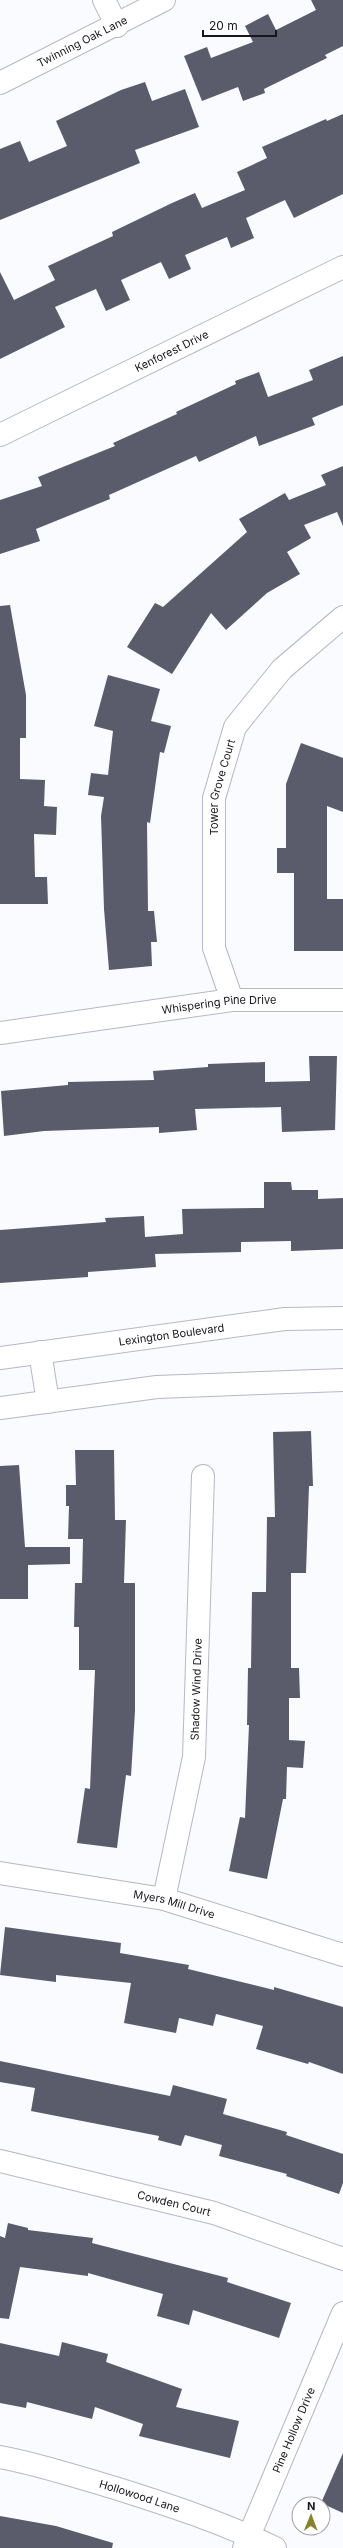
<svg xmlns="http://www.w3.org/2000/svg" width="343" height="2548" viewBox="0 0 343 2548" font-family="Inter,sans-serif">
<style>
.building{fill:#5b5c6b}
.lines{fill:none;stroke-linecap:round;stroke-linejoin:round}
.minor-casing{stroke:#b6b7c8;stroke-width:24}
.minor{stroke:#fff;stroke-width:22}
.labels{text-anchor:middle;stroke-width:4;stroke-linejoin:round;paint-order:stroke}
.street-label{font-size:11px;fill:#16161c;stroke:#fff}
</style>
<rect width="100%" height="100%" fill="#fafbfe"/>
<g class="building">
<polygon points="311,0 343,0 343,46 325,55 327,58 264,89 265,93 243,101 238,87 202,101 184,56 207,47 211,58 253,42 245,26 268,14 276,30 316,10"/>
<polygon points="145,82 152,101 185,89 199,127 135,150 140,163 0,220 0,149 20,141 29,162 67,146 56,121 121,90"/>
<polygon points="343,114 343,194 294,218 285,200 246,218 254,238 231,248 227,237 185,255 191,269 169,279 161,262 121,280 130,300 106,311 96,289 55,307 65,327 0,359 0,272 14,300 55,280 48,266 113,236 112,232 172,203 195,193 202,208 245,190 237,172 267,158 262,147 326,119 327,121"/>
<polygon points="343,356 343,405 312,418 315,425 259,446 256,436 199,462 196,456 109,495 110,499 36,529 40,541 0,554 0,500 42,486 38,477 115,446 113,443 177,414 176,412 236,384 235,381 259,372 268,397 313,380 309,370"/>
<polygon points="343,466 343,526 337,512 304,525 311,538 287,552 300,574 267,593 226,630 211,613 172,674 127,647 155,603 163,607 247,532 239,519 285,493 289,500 326,485 321,475"/>
<polygon points="10,605 26,695 26,738 20,738 20,779 45,780 44,806 57,807 56,835 34,834 35,877 47,877 48,904 0,904 0,606"/>
<polygon points="108,675 160,689 151,721 171,726 164,753 160,752 150,823 147,822 148,911 154,911 157,942 151,942 152,966 109,970 104,909 101,816 104,797 88,795 91,773 108,775 113,731 94,726"/>
<polygon points="301,743 343,758 343,812 327,806 327,899 343,899 343,951 294,951 294,873 277,873 277,848 286,848 286,784"/>
<polygon points="309,1056 337,1056 335,1130 282,1132 281,1107 195,1109 197,1130 159,1133 159,1127 44,1131 4,1136 1,1091 68,1085 68,1082 154,1080 153,1071 208,1067 208,1064 265,1062 265,1082 310,1081"/>
<polygon points="264,1182 291,1182 292,1190 318,1190 318,1199 343,1198 343,1249 291,1251 291,1241 241,1242 241,1252 155,1254 156,1267 88,1272 88,1277 0,1283 0,1230 106,1222 105,1218 144,1216 145,1237 183,1234 182,1209 264,1208"/>
<polygon points="311,1431 313,1486 309,1486 306,1573 291,1573 291,1668 299,1668 300,1698 289,1698 289,1740 305,1741 303,1768 287,1767 286,1799 283,1799 267,1879 229,1871 240,1817 245,1818 249,1725 247,1725 248,1668 251,1668 252,1592 266,1592 267,1517 275,1517 273,1432"/>
<polygon points="75,1450 114,1450 115,1520 126,1520 124,1583 135,1583 135,1714 135,1711 131,1776 126,1775 117,1848 77,1843 85,1788 90,1789 95,1670 79,1670 79,1627 74,1627 75,1583 82,1583 83,1539 68,1539 69,1506 66,1506 66,1485 76,1485"/>
<polygon points="19,1465 25,1547 70,1547 70,1564 28,1565 28,1599 0,1599 0,1466"/>
<polygon points="5,1927 121,1943 120,1953 189,1965 188,1969 274,1990 274,1987 343,2007 343,2074 309,2062 308,2064 256,2049 263,2026 216,2014 213,2026 179,2018 176,2033 124,2023 131,1983 56,1975 56,1982 0,1975"/>
<polygon points="0,2061 170,2096 173,2085 227,2099 223,2114 287,2132 286,2135 343,2154 343,2183 339,2194 286,2176 287,2174 219,2156 222,2145 185,2135 181,2146 158,2140 159,2136 31,2111 35,2088 0,2082"/>
<polygon points="8,2223 28,2228 28,2230 93,2238 92,2243 228,2278 227,2282 291,2303 279,2338 193,2310 189,2325 157,2316 163,2294 88,2273 88,2276 20,2267 9,2319 0,2318 0,2236 5,2238"/>
<polygon points="62,2342 108,2354 106,2362 182,2389 176,2407 239,2421 230,2458 139,2436 143,2424 95,2407 92,2419 27,2402 26,2408 0,2403 0,2343 59,2356"/>
<polygon points="343,2453 343,2513 321,2503"/>
<polygon points="0,2516 56,2526 113,2543 112,2548 0,2548"/>
</g>
<g class="lines">
<g class="minor-casing">
<g id="minor">
<polyline points="104,0 117,26"/>
<path id="s1" d="M 0,83 L 164,0"/>
<path id="s2" d="M 0,435 L 343,267"/>
<path id="s3" d="M 232,1000 L 214,948 L 214,798 L 235,727 L 282,669 L 343,617"/>
<path id="s4" d="M 0,1033 L 232,1000 L 343,1000"/>
<polyline points="40,1352 48,1402"/>
<path id="s5" d="M 0,1358 L 285,1319 L 343,1318"/>
<polyline points="0,1408 157,1387 343,1380"/>
<path id="s6" d="M 0,1873 L 164,1899 L 343,1955"/>
<path id="s7" d="M 164,1899 L 194,1757 L 203,1476"/>
<path id="s8" d="M 0,2161 L 214,2213 L 343,2259"/>
<path id="s9" d="M 0,2457 C 39,2464 77,2477 115,2488 C 169,2505 224,2523 275,2548"/>
<path id="s10" d="M 244,2548 L 343,2313"/>
</g>
</g>
<use href="#minor" class="minor"/>
</g>
<g class="labels">
<g class="street-label">
<text dy="4" stroke="none"><textPath href="#s1" startOffset="92">Twinning Oak Lane</textPath></text>
<text dy="4" stroke="none"><textPath href="#s2" startOffset="191">Kenforest Drive</textPath></text>
<text dy="4" stroke="none"><textPath href="#s3" startOffset="217">Tower Grove Court</textPath></text>
<text dy="4" stroke="none"><textPath href="#s4" startOffset="221">Whispering Pine Drive</textPath></text>
<text dy="4" stroke="none"><textPath href="#s5" startOffset="173">Lexington Boulevard</textPath></text>
<text dy="4" stroke="none"><textPath href="#s7" startOffset="213">Shadow Wind Drive</textPath></text>
<text dy="4" stroke="none"><textPath href="#s6" startOffset="177">Myers Mill Drive</textPath></text>
<text dy="4" stroke="none"><textPath href="#s8" startOffset="179">Cowden Court</textPath></text>
<text dy="4" stroke="none"><textPath href="#s10" startOffset="128">Pine Hollow Drive</textPath></text>
<text dy="4" stroke="none"><textPath href="#s9" startOffset="145">Hollowood Lane</textPath></text>
</g>
</g>
<g transform="translate(311 2516) rotate(1)"><circle r="19" fill="#ffffff" stroke="#a2a2a4"/>
<path d="M0-3L7 15L0 10L-7 15Z" fill="#8a822a"/>
<text y="-6" font-size="11" font-weight="bold" text-anchor="middle" fill="#16161c">N</text>
</g>
<path d="M203 30v6h73v-6" fill="none" stroke="#16161c" stroke-width="2"/>
<text x="209" y="30" font-size="12" fill="#16161c" stroke="#ffffff" stroke-width="3" paint-order="stroke">20 m</text>
</svg>
